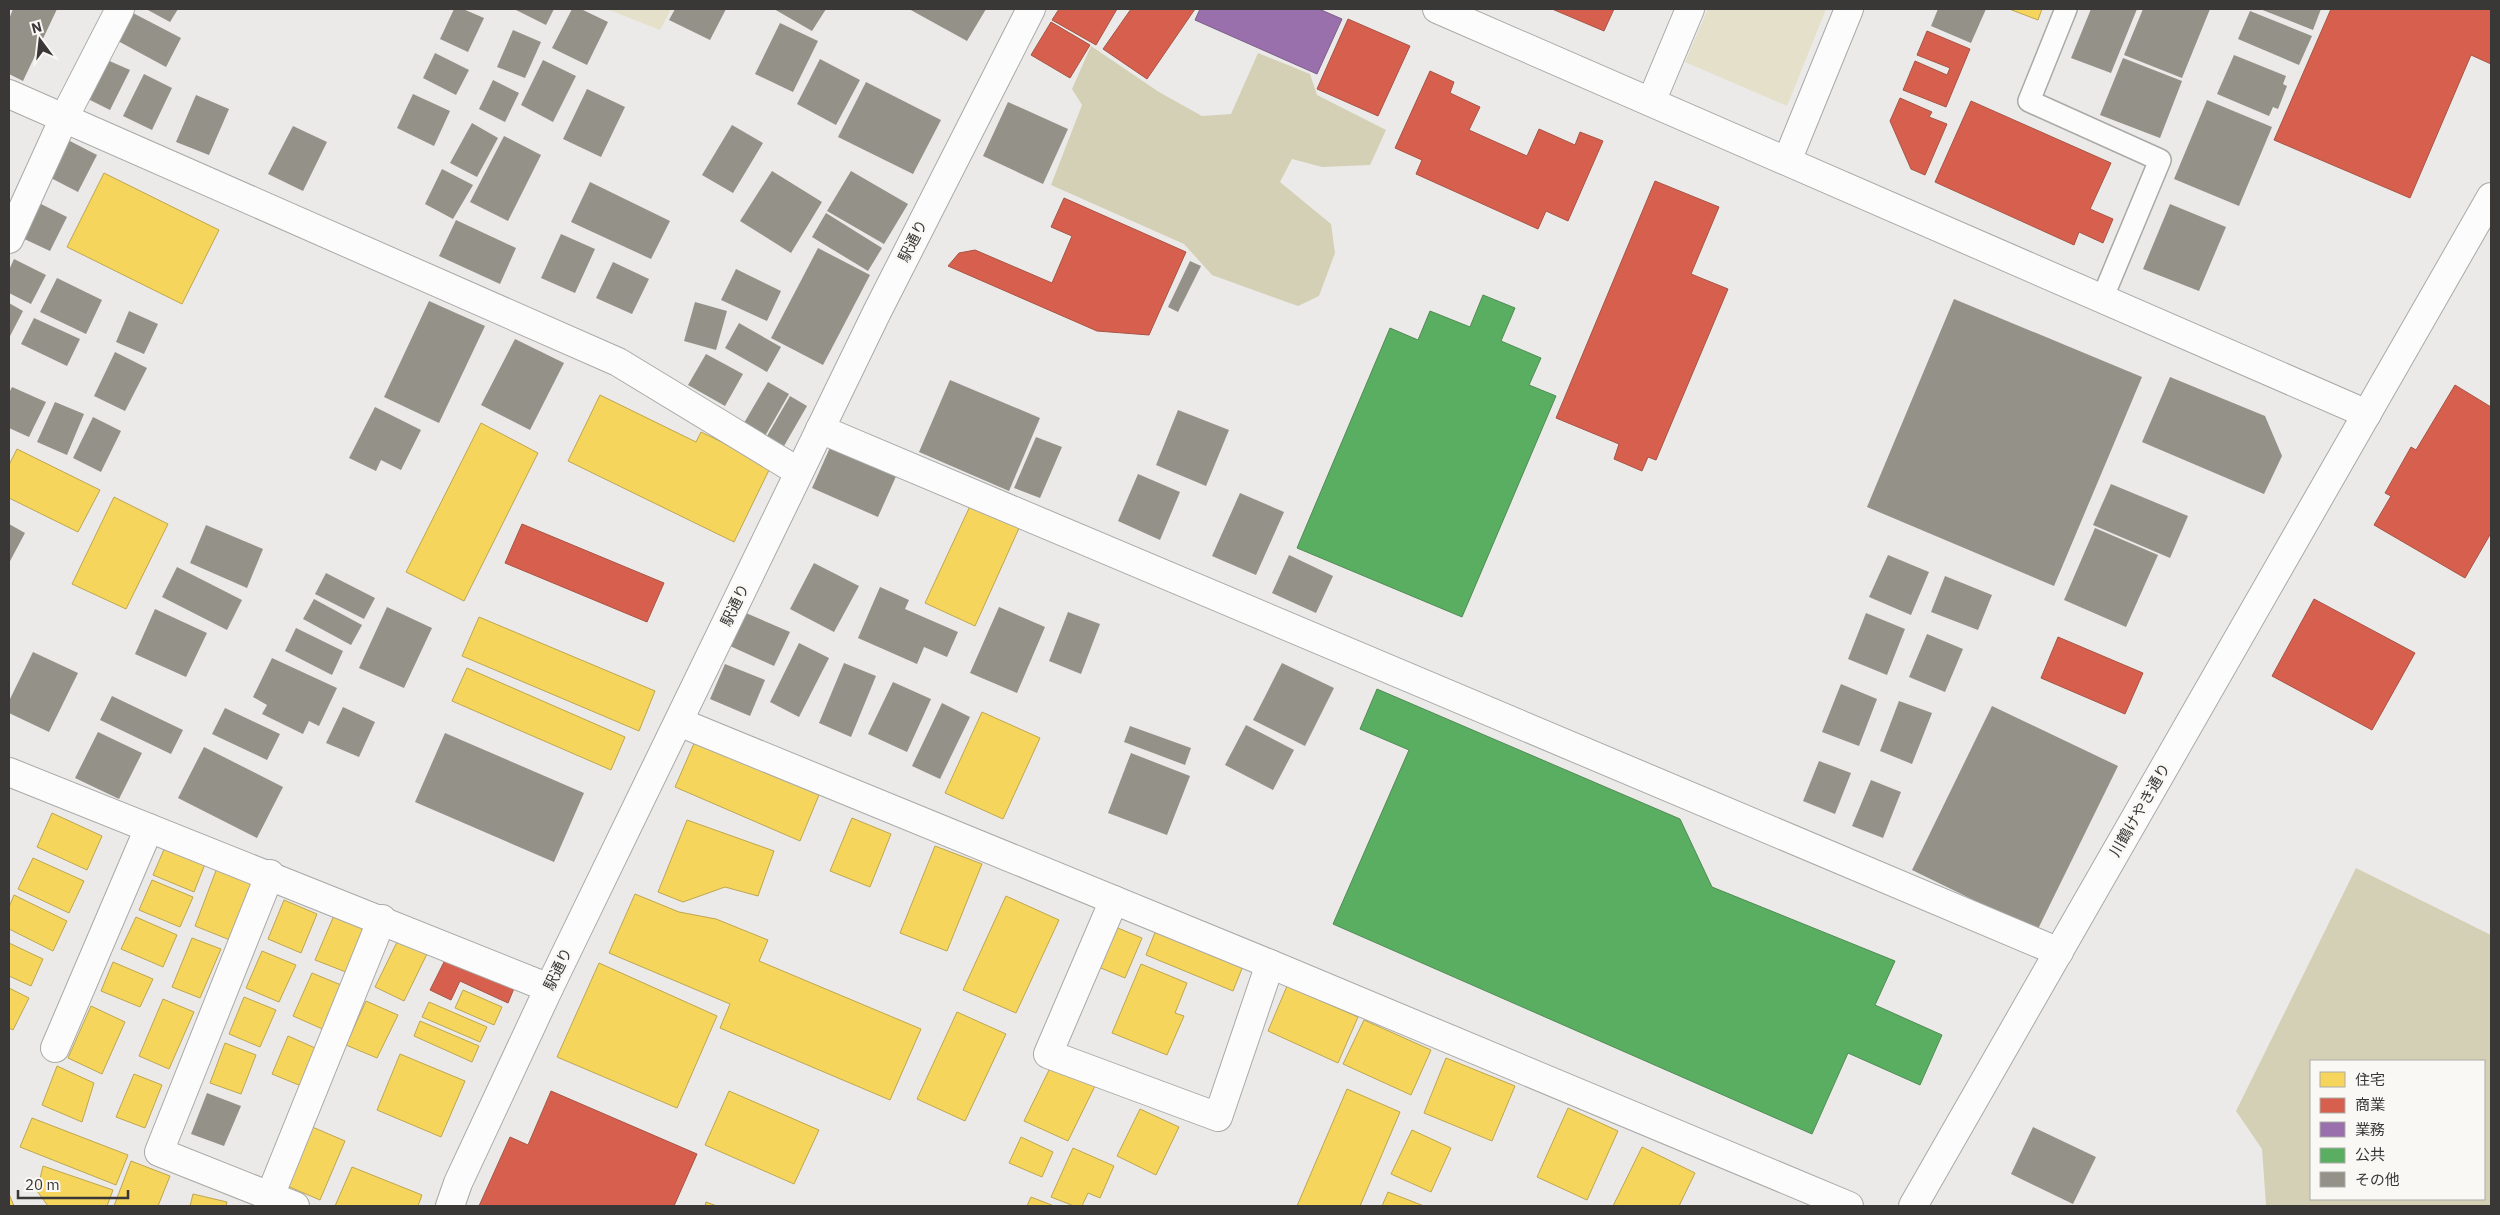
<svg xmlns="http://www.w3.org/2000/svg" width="2500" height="1215" viewBox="0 0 2500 1215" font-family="'IBM Plex Sans','Noto Sans JP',sans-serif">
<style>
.green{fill:#e4e0c9}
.forest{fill:#d4d0b6;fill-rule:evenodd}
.homes{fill:#f6d55c;stroke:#bda651}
.shops{fill:#d6604d;stroke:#a75446}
.offices{fill:#9970ab;stroke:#7c5f88}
.public{fill:#5aae61;stroke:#508b54}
.building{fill:#939188}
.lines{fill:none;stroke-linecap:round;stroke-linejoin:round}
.service-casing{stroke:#a9a9a7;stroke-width:24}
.minor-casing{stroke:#a9a9a7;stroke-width:30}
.tertiary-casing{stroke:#a9a9a7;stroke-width:30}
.service{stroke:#fcfcfc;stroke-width:21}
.minor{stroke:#fcfcfc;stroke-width:28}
.tertiary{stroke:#fcfcfc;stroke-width:28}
.labels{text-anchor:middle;stroke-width:5;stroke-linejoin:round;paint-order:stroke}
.street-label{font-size:15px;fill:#393837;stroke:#f9f8f4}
</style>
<rect width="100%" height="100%" fill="#ebeae8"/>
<g class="green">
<polygon points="607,9 671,9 660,30"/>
<polygon points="1708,9 1826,9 1787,106 1685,62"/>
</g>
<g class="forest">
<polygon points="1091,46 1159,92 1202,116 1231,114 1258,53 1310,74 1317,95 1386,130 1370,165 1322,167 1292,159 1280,182 1331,224 1335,253 1319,296 1298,306 1212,275 1184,244 1051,185 1082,105 1072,89"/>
<path d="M 2356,868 L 2491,935 L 2491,1206 L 2266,1205 L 2262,1149 L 2236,1111 ZM 2311,1061 L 2484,1061 L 2484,1199 L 2311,1199 Z"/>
</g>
<g class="homes">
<polygon points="2009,9 2042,9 2038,20"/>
<polygon points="104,173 219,230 182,304 67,247"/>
<polygon points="600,395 696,442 701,432 771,466 734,542 568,461"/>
<polygon points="481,423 538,453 464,601 406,572"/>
<polygon points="17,449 100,490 78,532 9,498 9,465"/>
<polygon points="114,497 168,524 126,609 72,584"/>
<polygon points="971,504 1020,526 975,626 925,603"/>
<polygon points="479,617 655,691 639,731 462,656"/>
<polygon points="467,668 625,737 611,770 452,701"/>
<polygon points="982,712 1040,738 1003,819 945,793"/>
<polygon points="695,741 819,795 800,841 675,787"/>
<polygon points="52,813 102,836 87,870 37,847"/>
<polygon points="852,818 891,834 870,887 830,871"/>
<polygon points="687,820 774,851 758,896 725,887 683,902 658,892"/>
<polygon points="935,846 982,864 947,951 900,933"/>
<polygon points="165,847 205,864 194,892 153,875"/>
<polygon points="33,858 84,881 69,913 18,889"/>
<polygon points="217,868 253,881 230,940 195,926"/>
<polygon points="152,880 193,897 180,927 139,910"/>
<polygon points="635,894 679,912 716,919 768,940 759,961 921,1029 890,1100 720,1028 730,1004 609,953"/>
<polygon points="14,895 67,921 53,951 9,929 9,907"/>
<polygon points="1006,896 1059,920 1016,1013 963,990"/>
<polygon points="284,900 317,914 301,953 268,939"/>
<polygon points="335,913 370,928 351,974 315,960"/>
<polygon points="136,917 177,935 163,967 121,949"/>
<polygon points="1113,926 1142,938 1125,978 1096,966"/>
<polygon points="1156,930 1243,966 1233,991 1146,955"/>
<polygon points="192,938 221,949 200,998 172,987"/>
<polygon points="398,940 427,954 404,1001 375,987"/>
<polygon points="9,943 43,959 31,986 9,976"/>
<polygon points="262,951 296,965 279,1002 246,988"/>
<polygon points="113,962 153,979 140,1007 101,991"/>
<polygon points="599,963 717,1016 677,1108 557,1057"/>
<polygon points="1141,964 1187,983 1175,1013 1184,1016 1167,1055 1112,1033"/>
<polygon points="312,973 346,987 327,1031 293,1016"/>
<polygon points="1287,986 1358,1017 1338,1063 1268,1031"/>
<polygon points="9,988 29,998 13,1030 9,1028"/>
<polygon points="463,990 502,1007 494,1025 455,1008"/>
<polygon points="244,997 276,1010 260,1047 229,1034"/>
<polygon points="163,999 194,1012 169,1069 139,1056"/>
<polygon points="366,1001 398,1015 377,1058 346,1045"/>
<polygon points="429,1002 487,1027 480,1042 422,1017"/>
<polygon points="91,1006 125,1022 102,1074 68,1058"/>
<polygon points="957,1012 1006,1034 965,1121 917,1099"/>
<polygon points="1364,1020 1431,1050 1411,1095 1343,1064"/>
<polygon points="420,1021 479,1046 472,1062 414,1036"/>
<polygon points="288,1036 322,1051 306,1088 272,1074"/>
<polygon points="225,1043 256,1055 241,1094 210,1083"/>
<polygon points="400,1054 465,1081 441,1137 377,1110"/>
<polygon points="1446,1058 1515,1086 1492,1141 1424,1113"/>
<polygon points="57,1066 94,1083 82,1122 42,1105"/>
<polygon points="1051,1066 1095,1086 1068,1141 1024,1121"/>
<polygon points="134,1074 162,1085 145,1128 116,1117"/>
<polygon points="1347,1089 1400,1112 1360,1206 1297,1206"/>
<polygon points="729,1091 819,1130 794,1184 705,1145"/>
<polygon points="1568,1108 1618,1131 1587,1200 1537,1177"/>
<polygon points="1140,1109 1179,1127 1156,1175 1117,1156"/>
<polygon points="32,1118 128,1155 116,1185 20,1147"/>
<polygon points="310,1126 345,1141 320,1200 285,1185"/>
<polygon points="1412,1130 1451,1148 1431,1192 1391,1174"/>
<polygon points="1021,1137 1053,1152 1042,1177 1009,1163"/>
<polygon points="1642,1147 1695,1173 1679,1206 1613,1206"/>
<polygon points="1073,1148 1114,1166 1100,1198 1088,1193 1082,1206 1074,1206 1051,1197"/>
<polygon points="131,1161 170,1176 158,1206 114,1206"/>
<polygon points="43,1166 113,1190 107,1206 48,1206 37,1191"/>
<polygon points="352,1167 422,1195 418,1206 335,1206"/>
<polygon points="1388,1192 1424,1206 1382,1206"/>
<polygon points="9,1194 14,1206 9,1206"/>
<polygon points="193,1194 227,1202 226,1206 190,1206"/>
<polygon points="1031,1197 1054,1206 1027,1206"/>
<polygon points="706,1202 717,1206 705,1206"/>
</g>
<g class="shops">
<polygon points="1059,9 1117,9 1096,45 1052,20"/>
<polygon points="1131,9 1195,9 1147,79 1103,49"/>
<polygon points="1552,9 1614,9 1604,31"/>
<polygon points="2331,9 2491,9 2491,64 2471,55 2410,198 2274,140"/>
<polygon points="1348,19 1410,46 1378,116 1317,89"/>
<polygon points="1051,22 1090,45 1070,78 1031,55"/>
<polygon points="1927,31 1970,49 1946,107 1903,90 1915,61 1947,75 1950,68 1917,55"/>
<polygon points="1430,71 1454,82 1450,93 1480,107 1469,130 1527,156 1539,129 1575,145 1580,132 1603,141 1568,221 1546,211 1538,229 1416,174 1422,160 1395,148"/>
<polygon points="1900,98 1932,112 1929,117 1947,124 1925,175 1911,169 1890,121"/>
<polygon points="1971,101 2111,163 2090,209 2113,219 2103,243 2079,232 2074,245 1935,182"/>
<polygon points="1655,181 1719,207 1691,274 1728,289 1656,460 1648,457 1642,471 1614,459 1619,444 1556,418"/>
<polygon points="1064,198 1186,252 1149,335 1097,331 948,266 959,253 975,250 1052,283 1072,236 1051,227"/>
<polygon points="2455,385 2491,407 2491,533 2465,578 2374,525 2391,496 2385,493 2411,447 2416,450"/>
<polygon points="522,524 664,583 647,622 505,563"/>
<polygon points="2314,599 2415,653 2372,730 2272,676"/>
<polygon points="2058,637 2143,673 2125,714 2041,678"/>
<polygon points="447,956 515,986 508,1003 460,981 451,1000 430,990"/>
<polygon points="551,1091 697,1154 674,1206 479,1206 510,1137 528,1145"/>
</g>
<polygon class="offices" points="1200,9 1319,9 1342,19 1317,74 1195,20"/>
<g class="public">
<polygon points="1483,295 1515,308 1501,341 1541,358 1529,385 1556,396 1462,617 1297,548 1390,328 1418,340 1430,311 1470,327"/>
<polygon points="1377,689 1680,819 1712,887 1895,961 1875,1005 1942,1035 1920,1085 1848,1053 1812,1134 1333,924 1409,750 1360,729"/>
</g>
<g class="building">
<polygon points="13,9 57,9 23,81 9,74 9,19"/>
<polygon points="146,9 178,9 170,22"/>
<polygon points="454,9 463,9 484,18 468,52 440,39"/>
<polygon points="514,9 554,9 546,25"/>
<polygon points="572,9 581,9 608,22 587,65 552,48"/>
<polygon points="675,9 726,9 710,40 669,20"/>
<polygon points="774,9 826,9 812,31"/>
<polygon points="909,9 986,9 967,41"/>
<polygon points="1938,9 1986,9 1971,43 1931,26"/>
<polygon points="2091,9 2137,9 2111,73 2071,58"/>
<polygon points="2143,9 2210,9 2182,78 2124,55"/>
<polygon points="2260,9 2321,9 2313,30"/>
<polygon points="2250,11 2312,36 2299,65 2238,39"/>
<polygon points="133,13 181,38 166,67 118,41"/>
<polygon points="780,23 818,41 793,92 755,74"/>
<polygon points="513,30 541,42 525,78 497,67"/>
<polygon points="435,53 469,70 456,95 423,78"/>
<polygon points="2234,55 2286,76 2283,84 2287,86 2278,109 2273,107 2269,116 2217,94"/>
<polygon points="2123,58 2182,81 2160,138 2100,115"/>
<polygon points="105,59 130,70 110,110 86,98"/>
<polygon points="820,59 860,80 836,125 797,104"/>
<polygon points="543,60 576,76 553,122 521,105"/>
<polygon points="144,74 172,88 152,130 123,116"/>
<polygon points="493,80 519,93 505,122 479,109"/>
<polygon points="866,82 941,120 913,174 838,137"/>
<polygon points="587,89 625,107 601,157 563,139"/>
<polygon points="413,94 450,111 434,146 397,128"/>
<polygon points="196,95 229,109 209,155 176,142"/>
<polygon points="2207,100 2272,127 2239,206 2174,179"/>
<polygon points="1008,102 1068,129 1043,184 983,156"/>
<polygon points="472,123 498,138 477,177 450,163"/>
<polygon points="732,125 763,143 733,193 702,175"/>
<polygon points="293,126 327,142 303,191 268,174"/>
<polygon points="504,136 541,155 508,221 470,202"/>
<polygon points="68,140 97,155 78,192 49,177"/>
<polygon points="442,169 473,185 453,219 425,204"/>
<polygon points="772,171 822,202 791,253 740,221"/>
<polygon points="851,171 908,204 884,244 827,211"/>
<polygon points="590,182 670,221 651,259 571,222"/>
<polygon points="37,202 67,217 50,251 20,237"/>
<polygon points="2170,204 2226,227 2199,291 2143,269"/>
<polygon points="826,213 882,248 868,271 812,237"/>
<polygon points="456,220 516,248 500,284 439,256"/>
<polygon points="561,234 595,249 575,293 541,278"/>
<polygon points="818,248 870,275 823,365 771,338"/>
<polygon points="14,259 46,275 31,304 9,293 9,270"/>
<polygon points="1190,261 1201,266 1178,312 1168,307"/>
<polygon points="613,262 649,279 632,314 596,298"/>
<polygon points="736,269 781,291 767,321 721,300"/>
<polygon points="57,278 102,300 86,334 40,312"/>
<polygon points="1954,299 2142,377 2054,586 1867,507"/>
<polygon points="429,301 485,326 439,423 384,397"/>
<polygon points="695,302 727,311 716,350 684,341"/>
<polygon points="9,303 23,311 9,338"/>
<polygon points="129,311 158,324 144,354 116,342"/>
<polygon points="34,318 80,339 67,366 21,344"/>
<polygon points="739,323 781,347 767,372 725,348"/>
<polygon points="515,339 564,363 530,430 481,405"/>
<polygon points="115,352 147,368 125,411 94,396"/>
<polygon points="706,354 743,374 725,406 688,385"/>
<polygon points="2170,377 2265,416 2282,456 2264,494 2142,442"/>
<polygon points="950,380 1040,418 1009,491 919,452"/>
<polygon points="768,382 789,394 765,436 744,423"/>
<polygon points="12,387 46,402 29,437 9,428 9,393"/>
<polygon points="790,396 807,406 784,446 767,436"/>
<polygon points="55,402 84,414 67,455 37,442"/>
<polygon points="375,407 421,430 401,470 381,460 376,471 349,458"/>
<polygon points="1178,410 1229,430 1206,486 1156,465"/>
<polygon points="93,417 121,431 101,472 73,458"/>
<polygon points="1036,437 1062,447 1040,498 1014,488"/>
<polygon points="832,443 898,472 878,517 812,488"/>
<polygon points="1138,474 1180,492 1160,540 1118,521"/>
<polygon points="2111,484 2188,516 2170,558 2093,525"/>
<polygon points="1240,493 1284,512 1256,575 1212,556"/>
<polygon points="9,524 25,533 9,563"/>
<polygon points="206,525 263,549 247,588 190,563"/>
<polygon points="2095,528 2158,555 2126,627 2064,600"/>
<polygon points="1289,555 1333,576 1316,613 1272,593"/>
<polygon points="1888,555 1929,572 1911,615 1869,597"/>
<polygon points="814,563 859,586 834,632 790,609"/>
<polygon points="177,567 242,600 227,630 162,597"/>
<polygon points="326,573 375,598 364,619 315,594"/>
<polygon points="1945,576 1992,595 1978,630 1931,612"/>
<polygon points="880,587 909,600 905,609 958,632 947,657 924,647 917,664 858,638"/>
<polygon points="314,599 362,625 351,645 303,619"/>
<polygon points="387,607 432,628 404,688 359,668"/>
<polygon points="999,607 1045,627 1017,693 970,673"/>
<polygon points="155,609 207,633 186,677 135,654"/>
<polygon points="1068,612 1100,624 1081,674 1049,661"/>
<polygon points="746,613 790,632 774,666 730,646"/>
<polygon points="1866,613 1905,629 1887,675 1848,659"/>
<polygon points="296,628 343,651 332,675 285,651"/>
<polygon points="1927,634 1963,649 1945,692 1909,677"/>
<polygon points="799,643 829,658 799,717 770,702"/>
<polygon points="33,652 78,673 49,732 9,713 9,701"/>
<polygon points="272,658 337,688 319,726 309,721 303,734 262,714 267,705 253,697"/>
<polygon points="844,663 876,676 851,737 819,723"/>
<polygon points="1282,663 1334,688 1305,746 1253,720"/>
<polygon points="725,664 765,680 750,716 710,699"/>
<polygon points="893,682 931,699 907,752 868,734"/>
<polygon points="1841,684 1877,699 1859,746 1822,732"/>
<polygon points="112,696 183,730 171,754 100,720"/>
<polygon points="1899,701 1932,713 1912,764 1880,751"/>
<polygon points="942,703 970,717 940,779 912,766"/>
<polygon points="1992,706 2118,766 2037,931 1912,870"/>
<polygon points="343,707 375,722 359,757 326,743"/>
<polygon points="225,708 280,734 267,760 212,734"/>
<polygon points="1246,725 1294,750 1273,790 1225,765"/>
<polygon points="1130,726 1191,748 1185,765 1124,742"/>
<polygon points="98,732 142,753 119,799 75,778"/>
<polygon points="445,733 584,793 554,862 415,802"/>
<polygon points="204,747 283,787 257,838 178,798"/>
<polygon points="1131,753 1190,776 1167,835 1108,813"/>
<polygon points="1819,761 1851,773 1835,814 1803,801"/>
<polygon points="1871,780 1901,792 1883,838 1852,826"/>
<polygon points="207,1093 241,1106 224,1146 191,1134"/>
<polygon points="2033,1127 2096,1157 2073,1204 2011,1174"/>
</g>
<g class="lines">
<g class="service-casing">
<polyline id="service" points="2066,9 2029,101 2160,160 2102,299"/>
</g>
<g class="minor-casing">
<g id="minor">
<polyline points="9,94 618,362 799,472"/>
<polyline points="9,239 64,118 120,9"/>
<polyline points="820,429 2059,952"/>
<polyline points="679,722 1270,964 1849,1206"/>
<polyline points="9,772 549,988"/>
<polyline points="270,874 159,1152 295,1206"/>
<polyline points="1114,900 1048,1054 1218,1117 1270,964"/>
<polyline points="55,1048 149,828"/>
<polyline points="270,1196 382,919"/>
</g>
</g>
<g class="tertiary-casing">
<g id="tertiary">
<polyline points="1437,9 2367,414"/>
<polyline points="1651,102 1690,9"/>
<polyline points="1787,161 1849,9"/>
<polyline points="450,1206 458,1183 549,988 877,312 1031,9"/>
<polyline points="1913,1206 2491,197"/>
</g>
</g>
<use href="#service" class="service"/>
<use href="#minor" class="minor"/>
<use href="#tertiary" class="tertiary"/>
</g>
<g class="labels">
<g class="street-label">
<text transform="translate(913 241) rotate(-63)" y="5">駅通り</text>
<text transform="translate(735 605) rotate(-64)" y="5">駅通り</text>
<text transform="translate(2140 810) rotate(-60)" y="5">川鶴けやき通り</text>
<text transform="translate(558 969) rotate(-64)" y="5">駅通り</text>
</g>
</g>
<rect width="2500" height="1215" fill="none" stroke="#393837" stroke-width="20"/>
<rect x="2310" y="1060" width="175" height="140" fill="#f9f8f4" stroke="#acaba8"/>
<rect x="2320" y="1072" width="25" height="15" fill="#f6d55c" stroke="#acaba8"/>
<text x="2355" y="1085" font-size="15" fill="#393837">住宅</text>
<rect x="2320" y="1098" width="25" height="15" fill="#d6604d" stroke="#acaba8"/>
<text x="2355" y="1110" font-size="15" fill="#393837">商業</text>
<rect x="2320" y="1122" width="25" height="15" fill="#9970ab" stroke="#acaba8"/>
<text x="2355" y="1135" font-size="15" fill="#393837">業務</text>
<rect x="2320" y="1148" width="25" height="15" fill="#5aae61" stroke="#acaba8"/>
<text x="2355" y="1160" font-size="15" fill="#393837">公共</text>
<rect x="2320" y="1172" width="25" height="15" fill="#939188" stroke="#acaba8"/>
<text x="2355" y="1185" font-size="15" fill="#393837">その他</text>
<g transform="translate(40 40) rotate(345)" stroke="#f9f8f4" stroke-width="4" paint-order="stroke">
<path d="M0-4L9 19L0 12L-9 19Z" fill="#393837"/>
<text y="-8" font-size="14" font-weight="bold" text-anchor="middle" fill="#393837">N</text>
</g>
<path d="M18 1190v8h110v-8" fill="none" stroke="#393837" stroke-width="2.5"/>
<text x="25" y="1190" font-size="15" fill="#393837" stroke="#f9f8f4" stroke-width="4" paint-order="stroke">20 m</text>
</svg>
